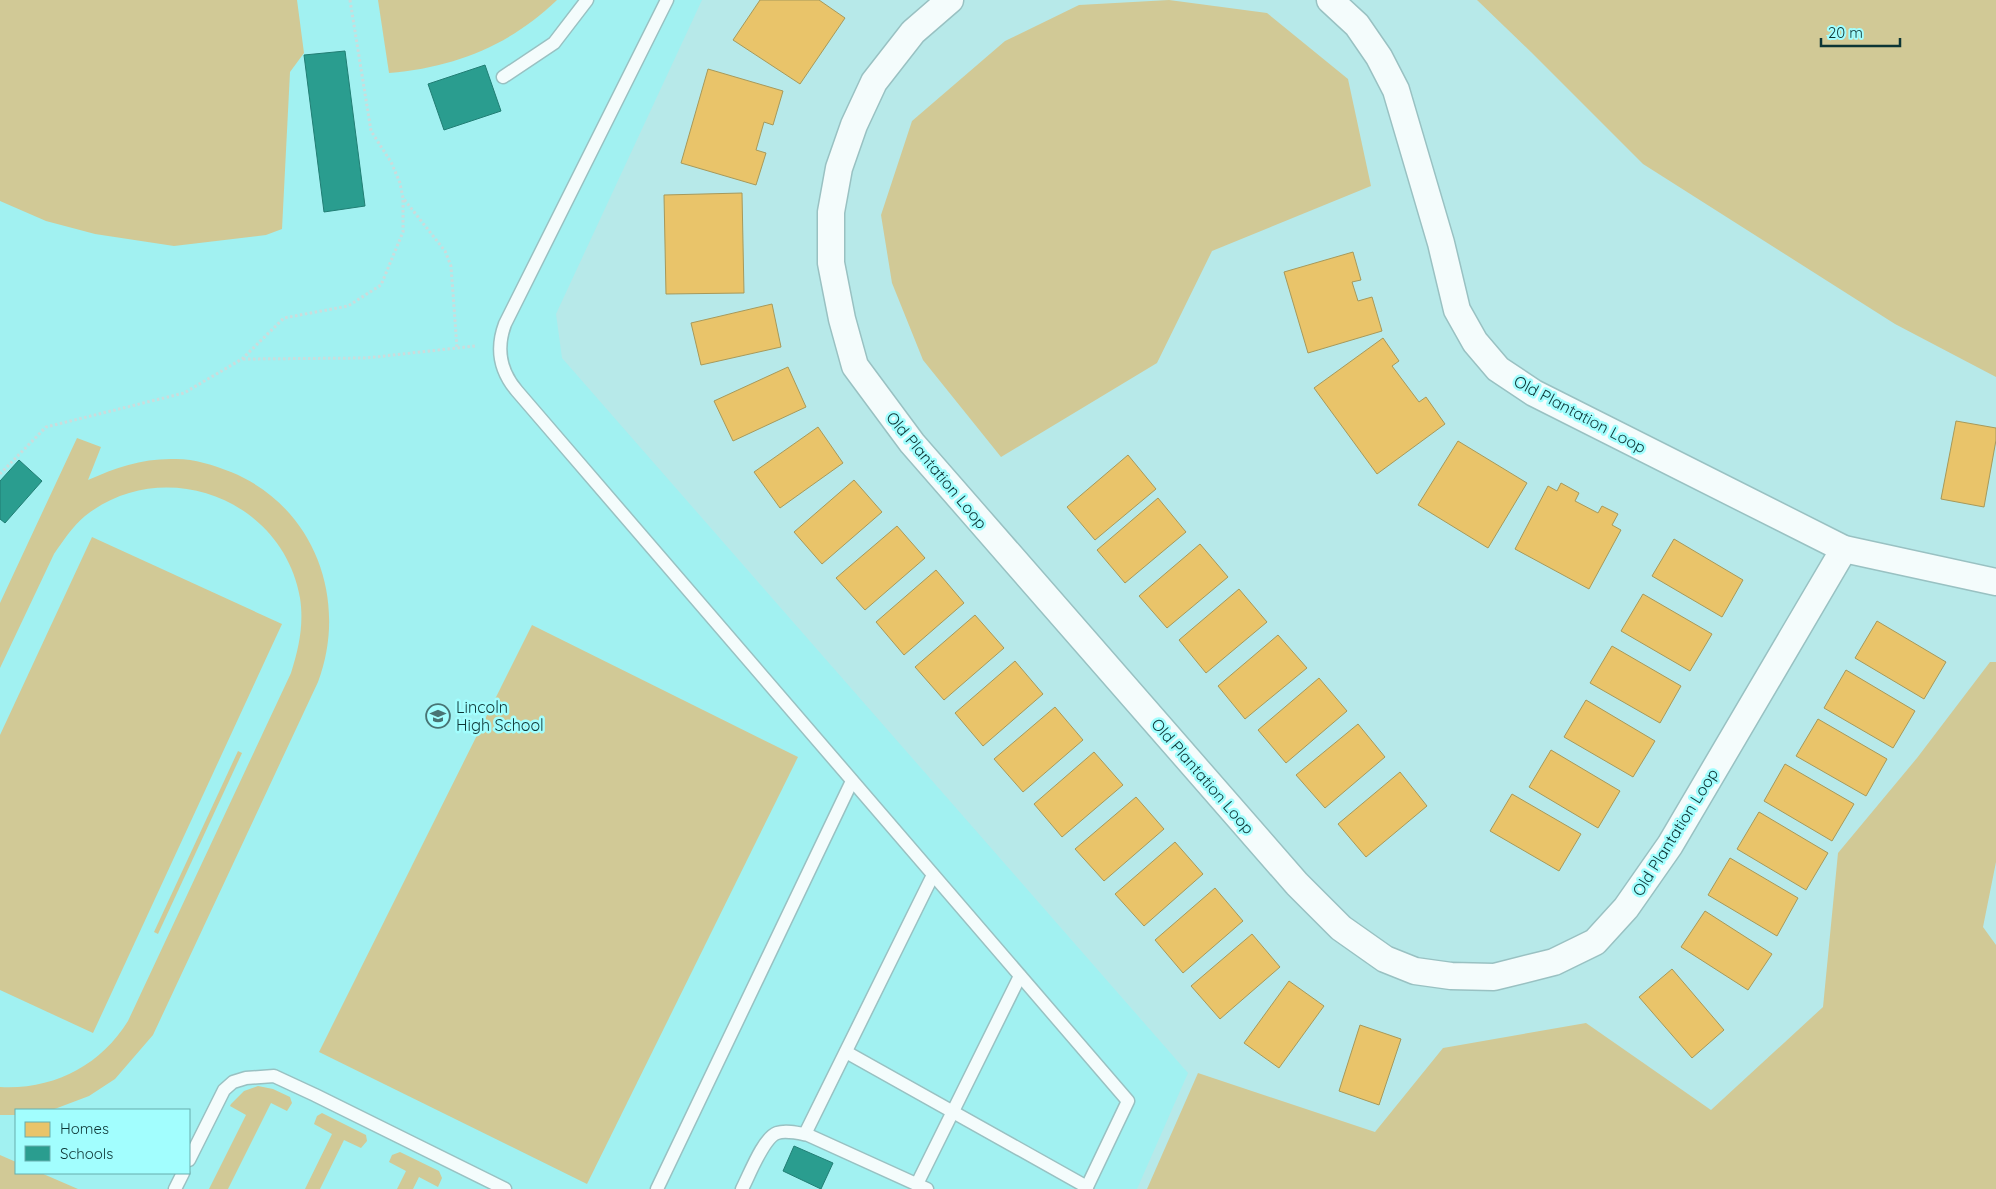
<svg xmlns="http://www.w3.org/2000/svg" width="1996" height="1189" viewBox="0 0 1996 1189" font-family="Quicksand,sans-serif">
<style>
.built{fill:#a1f1f1;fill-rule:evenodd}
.green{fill:#d1c996}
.homes{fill:#e9c46a;stroke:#a7995a}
.schools{fill:#2a9d8f;stroke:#217e74}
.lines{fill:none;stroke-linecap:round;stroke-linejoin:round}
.service-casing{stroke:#99c1c2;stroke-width:15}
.minor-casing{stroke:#99c1c2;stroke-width:29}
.path{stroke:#ccdcdc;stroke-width:3;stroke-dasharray:2.5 2.5;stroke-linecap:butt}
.service{stroke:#f4fcfc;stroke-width:12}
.minor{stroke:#f4fcfc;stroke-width:26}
.labels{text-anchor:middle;stroke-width:5;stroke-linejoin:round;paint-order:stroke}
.street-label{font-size:16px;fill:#0c3535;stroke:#a2fefe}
.poi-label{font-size:16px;fill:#0c3535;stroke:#a2fefe;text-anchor:start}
</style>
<rect width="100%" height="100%" fill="#b7e9e9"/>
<path class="built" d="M 0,0 L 702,0 L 556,314 L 562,358 L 1188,1073 L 1137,1189 L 0,1189 ZM 16,1110 L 189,1110 L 189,1173 L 16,1173 Z"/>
<g class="green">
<polygon points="0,0 297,0 304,53 290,72 282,229 266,235 174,246 95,234 46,221 0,201"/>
<path d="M 378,0 L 557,0 C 509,46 455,67 389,73 Z"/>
<polygon points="1169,0 1267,13 1348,79 1371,186 1212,251 1157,363 1001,457 923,360 892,283 881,215 912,121 1005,41 1079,5"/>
<polygon points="1477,0 1996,0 1996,377 1895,324 1643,164 1531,52"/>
<path d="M 77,438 L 101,447 L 88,480 C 117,467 143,458 176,459 C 195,459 213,465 231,472 C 314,506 349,599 318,682 L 153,1035 L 115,1079 L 89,1096 L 52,1110 L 16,1110 L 16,1115 L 0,1115 L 0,1087 C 53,1090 100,1066 128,1021 L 291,673 C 299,648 304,624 300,598 C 283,499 164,454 85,516 C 72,527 63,541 54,554 L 0,668 L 0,603 Z"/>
<polygon points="92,537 282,624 93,1033 0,990 0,735"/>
<polygon points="532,625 798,757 587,1184 319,1052"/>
<polygon points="1990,662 1996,662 1996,862 1983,927 1996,945 1996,1189 1147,1189 1198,1073 1375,1132 1443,1048 1586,1023 1711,1110 1823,1007 1838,853 1917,758"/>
<polygon points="238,751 242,753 158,934 154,932"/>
<polygon points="258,1086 273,1089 290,1097 292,1103 287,1111 271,1103 228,1189 209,1189 246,1115 230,1106 231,1104 244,1091"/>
<polygon points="322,1113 366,1135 367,1141 361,1148 344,1140 320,1189 305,1189 332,1134 314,1124 317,1116"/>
<polygon points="400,1152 439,1171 442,1178 438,1187 419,1177 413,1189 397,1189 406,1171 389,1162 392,1155"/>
<polygon points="0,1155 16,1162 16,1173 41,1173 78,1189 0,1189"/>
</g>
<g class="homes">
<polygon points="760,0 819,0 845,18 800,84 733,40"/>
<polygon points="708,69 783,91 773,125 764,122 756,150 766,153 756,185 681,163"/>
<polygon points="742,193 744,293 666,294 664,195"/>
<polygon points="1353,252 1361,280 1352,282 1358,301 1372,297 1382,331 1308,353 1284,272"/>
<polygon points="772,304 781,347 701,365 691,323"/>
<polygon points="1383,338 1399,361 1392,366 1419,402 1426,397 1445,424 1377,474 1314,388"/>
<polygon points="788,367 806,407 733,441 714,401"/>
<polygon points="1956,421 1996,428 1996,440 1984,507 1941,499"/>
<polygon points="818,427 843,463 780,508 754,472"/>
<polygon points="1458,441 1527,483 1488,548 1418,505"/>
<polygon points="1128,455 1156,489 1095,540 1067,507"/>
<polygon points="854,480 882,512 822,564 794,532"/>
<polygon points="1561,483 1579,493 1575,501 1598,513 1602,506 1618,514 1612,525 1621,530 1589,589 1515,549 1548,486 1557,491"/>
<polygon points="1158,498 1186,532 1125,583 1097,550"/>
<polygon points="897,526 925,558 865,610 836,578"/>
<polygon points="1674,539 1743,580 1722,617 1652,576"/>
<polygon points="1200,544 1228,577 1167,628 1139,596"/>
<polygon points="936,570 964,603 904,655 876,622"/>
<polygon points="1239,589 1267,622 1206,673 1179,640"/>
<polygon points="1643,594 1712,634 1690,671 1621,631"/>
<polygon points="975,615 1004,648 944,700 915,667"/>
<polygon points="1877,621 1946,662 1924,699 1855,658"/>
<polygon points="1278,635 1307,668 1245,719 1218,686"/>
<polygon points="1612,646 1681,686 1660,723 1590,683"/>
<polygon points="1015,661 1043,694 983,746 955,713"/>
<polygon points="1846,670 1915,711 1893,748 1824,708"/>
<polygon points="1319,678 1347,711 1286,763 1258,730"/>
<polygon points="1586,700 1655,741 1633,777 1564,737"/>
<polygon points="1055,707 1083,740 1023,792 994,759"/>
<polygon points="1818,719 1887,759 1866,796 1796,756"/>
<polygon points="1358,724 1385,757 1325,808 1296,775"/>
<polygon points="1551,750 1620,791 1598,828 1529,787"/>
<polygon points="1094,752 1123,785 1062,837 1034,804"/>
<polygon points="1785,764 1854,804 1832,841 1764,801"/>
<polygon points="1400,772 1427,806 1366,857 1338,824"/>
<polygon points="1512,794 1581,834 1559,871 1490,831"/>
<polygon points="1136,797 1164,829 1104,881 1075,849"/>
<polygon points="1759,812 1828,853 1806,890 1737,849"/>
<polygon points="1175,842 1203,874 1144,926 1115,894"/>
<polygon points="1730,858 1798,898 1777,936 1708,895"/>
<polygon points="1215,888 1243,921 1183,973 1155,940"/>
<polygon points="1705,911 1772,954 1748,990 1681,947"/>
<polygon points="1252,934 1280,967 1220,1019 1191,986"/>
<polygon points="1672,969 1724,1030 1692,1058 1639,997"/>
<polygon points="1289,981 1324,1006 1279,1068 1244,1043"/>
<polygon points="1360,1025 1401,1039 1379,1105 1339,1091"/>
</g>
<g class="schools">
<polygon points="345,51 365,206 324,212 304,55"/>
<polygon points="485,65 501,111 444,130 428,84"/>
<polygon points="19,460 42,481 5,523 0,519 0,481"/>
<polygon points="794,1146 833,1163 821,1189 783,1171"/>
</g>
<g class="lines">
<g class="service-casing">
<g id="service">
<path d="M 667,0 L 505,324 C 496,348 500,371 517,391 L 1128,1101 L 1086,1189"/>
<polyline points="503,77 554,43 587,0"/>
<polyline points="846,1052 1087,1187"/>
<polyline points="805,1134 933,875"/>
<polyline points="189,1160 224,1090 233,1082 246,1078 274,1076 315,1095 505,1189"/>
<polyline points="917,1184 1020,976"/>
<polyline points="175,1189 183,1173"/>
<polyline points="657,1189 852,781"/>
<path d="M 742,1189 C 749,1176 763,1138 777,1133 C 786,1130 798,1133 808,1135 L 927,1189"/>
</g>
</g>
<g class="minor-casing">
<g id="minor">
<polyline points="950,0 913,32 874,82 854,125 839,168 831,212 831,263 842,319 855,366 912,443 1297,884 1341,928 1385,959 1415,971 1451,976 1494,977 1554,962 1595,942 1626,908 1670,845 1844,549"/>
<polyline points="1330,0 1357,25 1379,57 1396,90 1441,243 1457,310 1475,342 1498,369 1534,393 1844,549 1996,582"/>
</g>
</g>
<g class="path">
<polyline points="350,0 371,131 391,162 400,183 403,198 445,251 451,266 457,348"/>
<polyline points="243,359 366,358 475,346"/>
<polyline points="0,474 46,427 184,393 242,359 284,318 348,306 381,285 403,232 403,198"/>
</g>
<use href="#service" class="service"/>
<use href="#minor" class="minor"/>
</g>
<defs>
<g id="school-ring" transform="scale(1.25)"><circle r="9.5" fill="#a2fefe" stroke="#487474" stroke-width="1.5"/><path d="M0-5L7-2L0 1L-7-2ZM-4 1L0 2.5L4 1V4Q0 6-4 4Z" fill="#487474"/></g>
</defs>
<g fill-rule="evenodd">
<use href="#school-ring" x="438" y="716"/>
</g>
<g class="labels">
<g class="street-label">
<text transform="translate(1580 414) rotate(28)" y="6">Old Plantation Loop</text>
<text transform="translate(937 470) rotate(50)" y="6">Old Plantation Loop</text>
<text transform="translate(1203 776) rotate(49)" y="6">Old Plantation Loop</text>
<text transform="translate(1675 832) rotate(-58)" y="6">Old Plantation Loop</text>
</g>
<g class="poi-label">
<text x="456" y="713">Lincoln<tspan x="456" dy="18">High School</tspan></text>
</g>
</g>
<rect x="15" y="1109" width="175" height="65" fill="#a2fefe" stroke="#66aeae"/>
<rect x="25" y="1122" width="25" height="15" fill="#e9c46a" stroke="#66aeae"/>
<text x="60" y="1134" font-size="15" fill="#0c3535">Homes</text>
<rect x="25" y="1146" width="25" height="15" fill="#2a9d8f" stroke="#66aeae"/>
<text x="60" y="1159" font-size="15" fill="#0c3535">Schools</text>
<path d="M1821 38v8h79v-8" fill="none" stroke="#0c3535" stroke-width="2.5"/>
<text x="1828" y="38" font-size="15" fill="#0c3535" stroke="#a2fefe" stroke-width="4" paint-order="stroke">20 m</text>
</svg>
